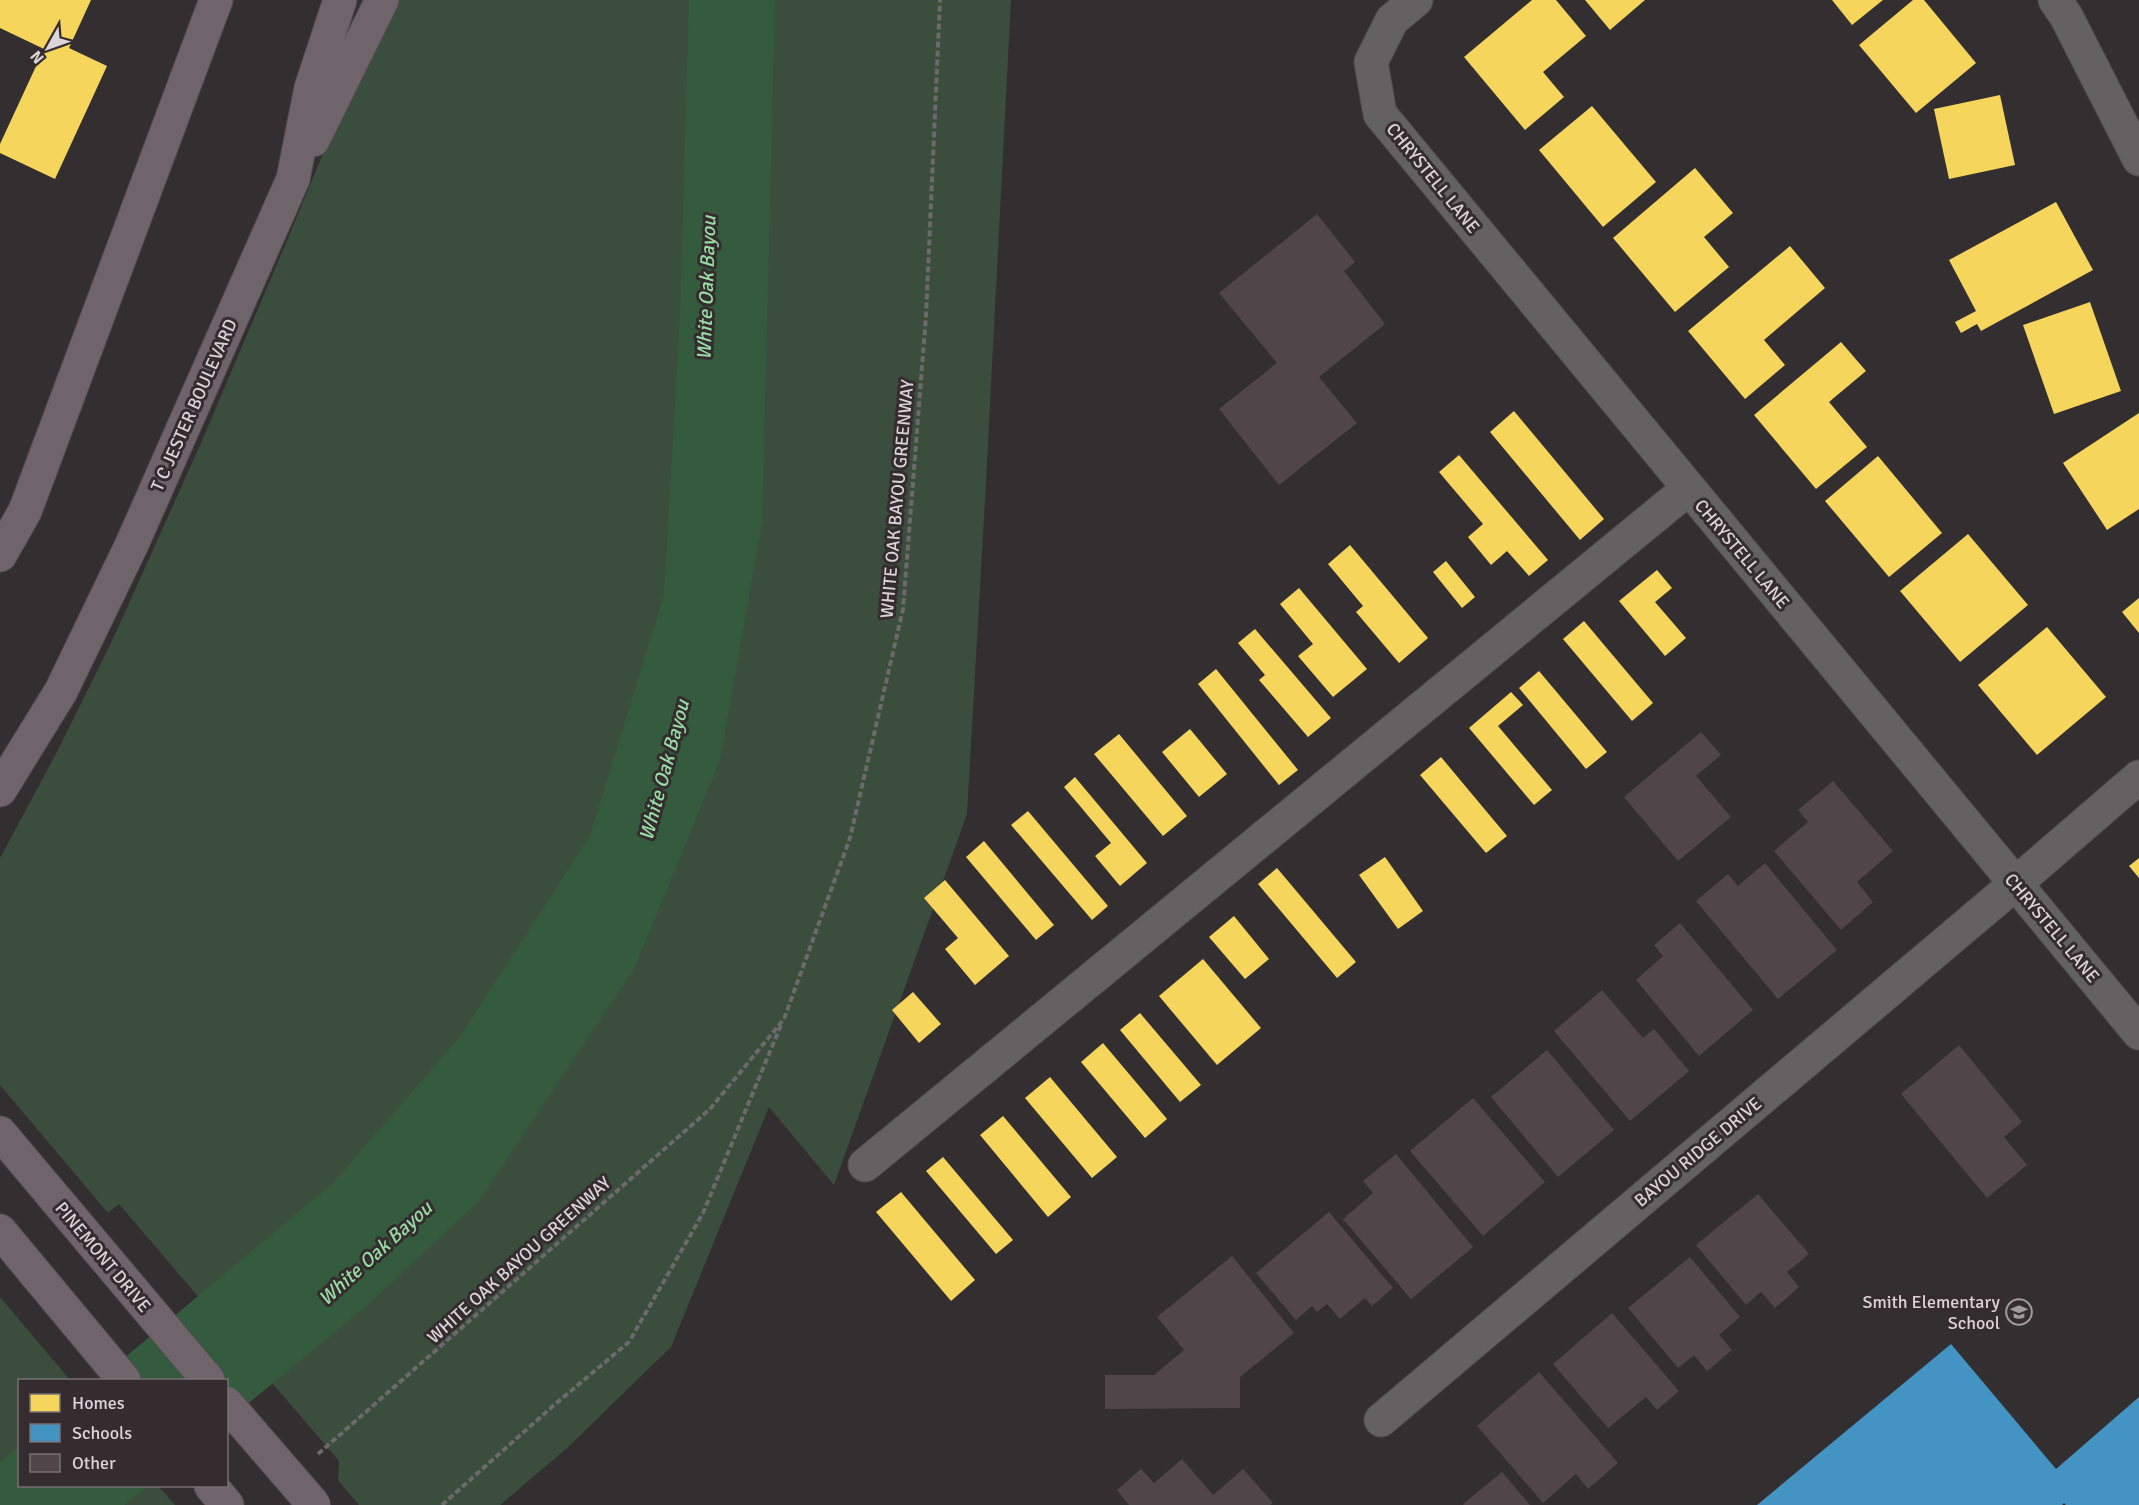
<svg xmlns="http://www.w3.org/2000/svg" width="2139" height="1505" viewBox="0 0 2139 1505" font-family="Signika,sans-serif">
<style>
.green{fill:#3b4e3e}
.water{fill:#355b3e}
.homes{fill:#f6d55c}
.schools{fill:#4393c3}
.building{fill:#50464a}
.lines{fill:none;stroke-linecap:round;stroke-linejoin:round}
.minor-casing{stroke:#514c4e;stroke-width:35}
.major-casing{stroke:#514c4e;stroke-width:35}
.path{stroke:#6c696a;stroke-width:4;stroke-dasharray:6 3;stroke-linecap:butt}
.minor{stroke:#646162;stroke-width:33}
.major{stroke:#70646b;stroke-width:33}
.major-bridge-casing{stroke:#514c4e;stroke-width:35;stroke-linecap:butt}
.major-bridge{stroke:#70646b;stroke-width:33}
.labels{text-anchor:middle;stroke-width:6;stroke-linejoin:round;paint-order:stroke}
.street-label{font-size:18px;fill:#dbd5d7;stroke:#352c30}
.poi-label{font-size:18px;fill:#dbd5d7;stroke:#352c30;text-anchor:end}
.water-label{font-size:20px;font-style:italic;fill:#98dca6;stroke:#352c30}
</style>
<rect width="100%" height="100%" fill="#332e30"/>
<g class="green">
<polygon points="392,0 1011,0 985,500 967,814 834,1185 769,1107 671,1347 566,1449 500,1505 359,1505 338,1480 339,1461 119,1204 108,1213 0,1085 0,858 58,750 112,641 201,443 286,243 369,43"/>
<polygon points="0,1297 70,1380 20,1380 20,1486 158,1486 175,1505 0,1505"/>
</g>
<g class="water">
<polygon points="689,0 775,0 762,522 720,760 634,969 479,1201 365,1307 227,1421 226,1380 98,1380 333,1183 459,1038 590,836 664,595 680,319"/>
<polygon points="19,1446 20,1486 148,1486 124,1505 0,1505 0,1463"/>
</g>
<g class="homes">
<polygon points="0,0 91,0 69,48 107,66 55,179 0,153 0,144 44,49 0,28"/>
<polygon points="1532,0 1556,0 1586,36 1543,72 1564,97 1525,130 1464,57"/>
<polygon points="1585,0 1645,0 1610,30"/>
<polygon points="1832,0 1883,0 1852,25"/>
<polygon points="1913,0 1924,0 1976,63 1916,113 1859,45"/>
<polygon points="2000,95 2015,165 1949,179 1934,109"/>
<polygon points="1592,106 1656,182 1603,227 1539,150"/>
<polygon points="1695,168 1733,213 1704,237 1729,267 1675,312 1613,238"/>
<polygon points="2056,202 2093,270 1981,331 1977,324 1961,333 1955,322 1976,311 1949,260"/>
<polygon points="1790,246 1825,288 1764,340 1785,365 1745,399 1688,331"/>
<polygon points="2090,302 2121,391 2054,414 2023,325"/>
<polygon points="1841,342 1866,371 1829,402 1867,447 1816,489 1754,415"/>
<polygon points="1514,411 1604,519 1580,540 1490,432"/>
<polygon points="2139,413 2139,509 2107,530 2063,463"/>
<polygon points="1459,455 1548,560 1529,576 1507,551 1491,565 1468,537 1483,524 1439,472"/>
<polygon points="1878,456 1942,533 1889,577 1825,501"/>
<polygon points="1968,534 2028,605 1960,662 1900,591"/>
<polygon points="1350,545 1428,638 1399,663 1356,612 1363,606 1328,564"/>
<polygon points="1446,561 1475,597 1462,608 1433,572"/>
<polygon points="1657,570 1672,588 1655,602 1686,638 1665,656 1619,601"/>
<polygon points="1299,588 1367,669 1333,697 1298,656 1313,644 1280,604"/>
<polygon points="2139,598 2139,633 2122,612"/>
<polygon points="1584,621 1653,703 1632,721 1563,639"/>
<polygon points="2047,627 2106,697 2037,755 1978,685"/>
<polygon points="1255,629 1331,718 1308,737 1259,680 1265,675 1238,643"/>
<polygon points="1216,669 1298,770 1279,785 1198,684"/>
<polygon points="1539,671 1607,752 1586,769 1519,688"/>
<polygon points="1511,692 1523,705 1498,726 1552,790 1534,805 1469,728"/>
<polygon points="1190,729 1227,774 1199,797 1162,752"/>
<polygon points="1119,734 1187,816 1163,836 1094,754"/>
<polygon points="1441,757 1507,836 1486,853 1420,775"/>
<polygon points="1075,777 1147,863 1120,886 1095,856 1111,843 1064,787"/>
<polygon points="1028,811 1108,906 1092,920 1011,825"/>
<polygon points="984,841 1054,925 1036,940 966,857"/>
<polygon points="1385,857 1423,911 1398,929 1359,875"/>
<polygon points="2139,858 2139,878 2129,866"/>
<polygon points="1277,868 1356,962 1337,978 1258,884"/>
<polygon points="945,880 1009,956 975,985 945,949 958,938 924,898"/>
<polygon points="1234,916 1269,959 1245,979 1209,937"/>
<polygon points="1203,959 1261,1028 1217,1065 1159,996"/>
<polygon points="913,992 941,1024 919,1043 892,1010"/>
<polygon points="1140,1013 1201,1085 1180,1102 1120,1030"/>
<polygon points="1103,1043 1167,1119 1145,1138 1081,1062"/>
<polygon points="1050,1077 1117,1157 1092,1178 1025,1098"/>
<polygon points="1003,1116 1071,1197 1048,1217 980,1135"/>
<polygon points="943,1157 1013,1240 996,1254 926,1171"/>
<polygon points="901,1192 975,1280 951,1301 876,1212"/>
</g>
<polygon class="schools" points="1951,1344 2056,1469 2139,1397 2139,1505 2066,1505 2064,1503 2062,1505 1757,1505"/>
<g class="building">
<polygon points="1317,214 1355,262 1344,271 1385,324 1319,377 1357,423 1279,485 1219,409 1277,363 1219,293"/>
<polygon points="1701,732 1721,755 1696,776 1731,817 1678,861 1624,797"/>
<polygon points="1833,781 1893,851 1857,882 1873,902 1841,930 1774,851 1808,822 1798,810"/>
<polygon points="1765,863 1837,950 1778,999 1696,901 1728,874 1738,886"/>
<polygon points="1680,923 1753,1010 1699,1056 1636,980 1663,956 1654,945"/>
<polygon points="1602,990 1643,1038 1654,1029 1689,1071 1630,1121 1554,1031"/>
<polygon points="1959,1045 2022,1122 2004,1137 2027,1165 1987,1198 1901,1094"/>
<polygon points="1547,1050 1614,1130 1558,1177 1491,1097"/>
<polygon points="1473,1098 1545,1182 1483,1236 1410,1151"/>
<polygon points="1396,1154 1473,1247 1411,1299 1343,1219 1373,1193 1363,1181"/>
<polygon points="1758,1194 1809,1254 1787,1272 1799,1287 1775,1308 1761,1292 1746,1305 1696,1245"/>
<polygon points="1329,1212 1393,1288 1372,1306 1365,1298 1340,1319 1327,1304 1317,1312 1312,1306 1296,1320 1256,1273"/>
<polygon points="1232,1256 1294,1333 1240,1377 1240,1408 1105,1409 1105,1375 1154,1375 1184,1350 1157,1317"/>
<polygon points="1690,1257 1740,1317 1719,1335 1732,1350 1707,1371 1694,1355 1678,1368 1628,1308"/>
<polygon points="1612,1313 1679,1391 1657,1410 1646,1397 1608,1428 1553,1364"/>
<polygon points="1539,1372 1618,1463 1588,1489 1576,1474 1543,1503 1477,1426"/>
<polygon points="1182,1459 1213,1495 1243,1469 1273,1503 1270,1505 1129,1505 1117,1490 1141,1469 1154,1483"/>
<polygon points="1502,1472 1530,1505 1464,1505 1463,1504"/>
</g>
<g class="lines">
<g class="minor-casing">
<g id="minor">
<polyline points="1416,0 1392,20 1371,62 1380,114 2139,1033"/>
<polyline points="2055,0 2066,16 2139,159"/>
<polyline points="865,1165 1688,489"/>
<polyline points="1381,1420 2015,884 2139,777"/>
</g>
</g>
<g class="major-casing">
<g id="major">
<polyline points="313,140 382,0"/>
<polyline points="0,555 25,511 216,0"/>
<polyline points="0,790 61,691 132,544 293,179 311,88 340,0"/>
<polyline points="0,1133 208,1380"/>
<polyline points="0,1231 124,1380"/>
<polyline points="211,1486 227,1505"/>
</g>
</g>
<g class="path">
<polyline points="318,1454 710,1109 784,1019 850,838 903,609 926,316 940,0"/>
<polyline points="442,1505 553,1406 629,1342 703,1213 781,1025"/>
</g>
<use href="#minor" class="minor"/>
<use href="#major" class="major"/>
<g class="major-bridge-casing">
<polyline id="major-bridge" points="226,1403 314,1505"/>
</g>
<use href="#major-bridge" class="major-bridge"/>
</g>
<defs>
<g id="school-ring" transform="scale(1.35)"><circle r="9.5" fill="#352c30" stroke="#a09b9d" stroke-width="1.5"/><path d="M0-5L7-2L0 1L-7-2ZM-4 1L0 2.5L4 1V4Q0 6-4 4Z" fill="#a09b9d"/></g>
</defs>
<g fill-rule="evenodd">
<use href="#school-ring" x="2019" y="1312"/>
</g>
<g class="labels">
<g class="street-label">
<text transform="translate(1433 178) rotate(51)" y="6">CHRYSTELL LANE</text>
<text transform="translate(194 405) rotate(-66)" y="6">T C JESTER BOULEVARD</text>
<text transform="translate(897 499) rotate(-85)" y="6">WHITE OAK BAYOU GREENWAY</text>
<text transform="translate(1742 554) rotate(50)" y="6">CHRYSTELL LANE</text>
<text transform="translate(2052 928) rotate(50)" y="6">CHRYSTELL LANE</text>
<text transform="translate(1698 1152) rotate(-40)" y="6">BAYOU RIDGE DRIVE</text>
<text transform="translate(103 1257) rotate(50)" y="6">PINEMONT DRIVE</text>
<text transform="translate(519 1260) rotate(-42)" y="6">WHITE OAK BAYOU GREENWAY</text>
</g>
<g class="poi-label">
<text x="2000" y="1308">Smith Elementary<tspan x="2000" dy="21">School</tspan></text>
</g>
<g class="water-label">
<text transform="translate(706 288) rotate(-88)" y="7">White Oak Bayou</text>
<text transform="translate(664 770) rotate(-75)" y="7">White Oak Bayou</text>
<text transform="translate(375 1253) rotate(-42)" y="7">White Oak Bayou</text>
</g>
</g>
<rect x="18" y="1379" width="210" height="108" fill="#352c30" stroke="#777073" stroke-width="1.5"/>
<rect x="30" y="1394" width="30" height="18" fill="#f6d55c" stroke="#777073" stroke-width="1.5"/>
<text x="72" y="1409" font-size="18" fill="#dbd5d7">Homes</text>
<rect x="30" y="1424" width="30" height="18" fill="#4393c3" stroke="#777073" stroke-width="1.5"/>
<text x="72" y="1439" font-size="18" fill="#dbd5d7">Schools</text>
<rect x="30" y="1454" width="30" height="18" fill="#50464a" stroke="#777073" stroke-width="1.5"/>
<text x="72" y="1469" font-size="18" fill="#dbd5d7">Other</text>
<g transform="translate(48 48) rotate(230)" stroke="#352c30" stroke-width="4.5" paint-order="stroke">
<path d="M0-4.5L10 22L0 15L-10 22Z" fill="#dbd5d7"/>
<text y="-9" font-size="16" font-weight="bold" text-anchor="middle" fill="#dbd5d7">N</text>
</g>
</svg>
